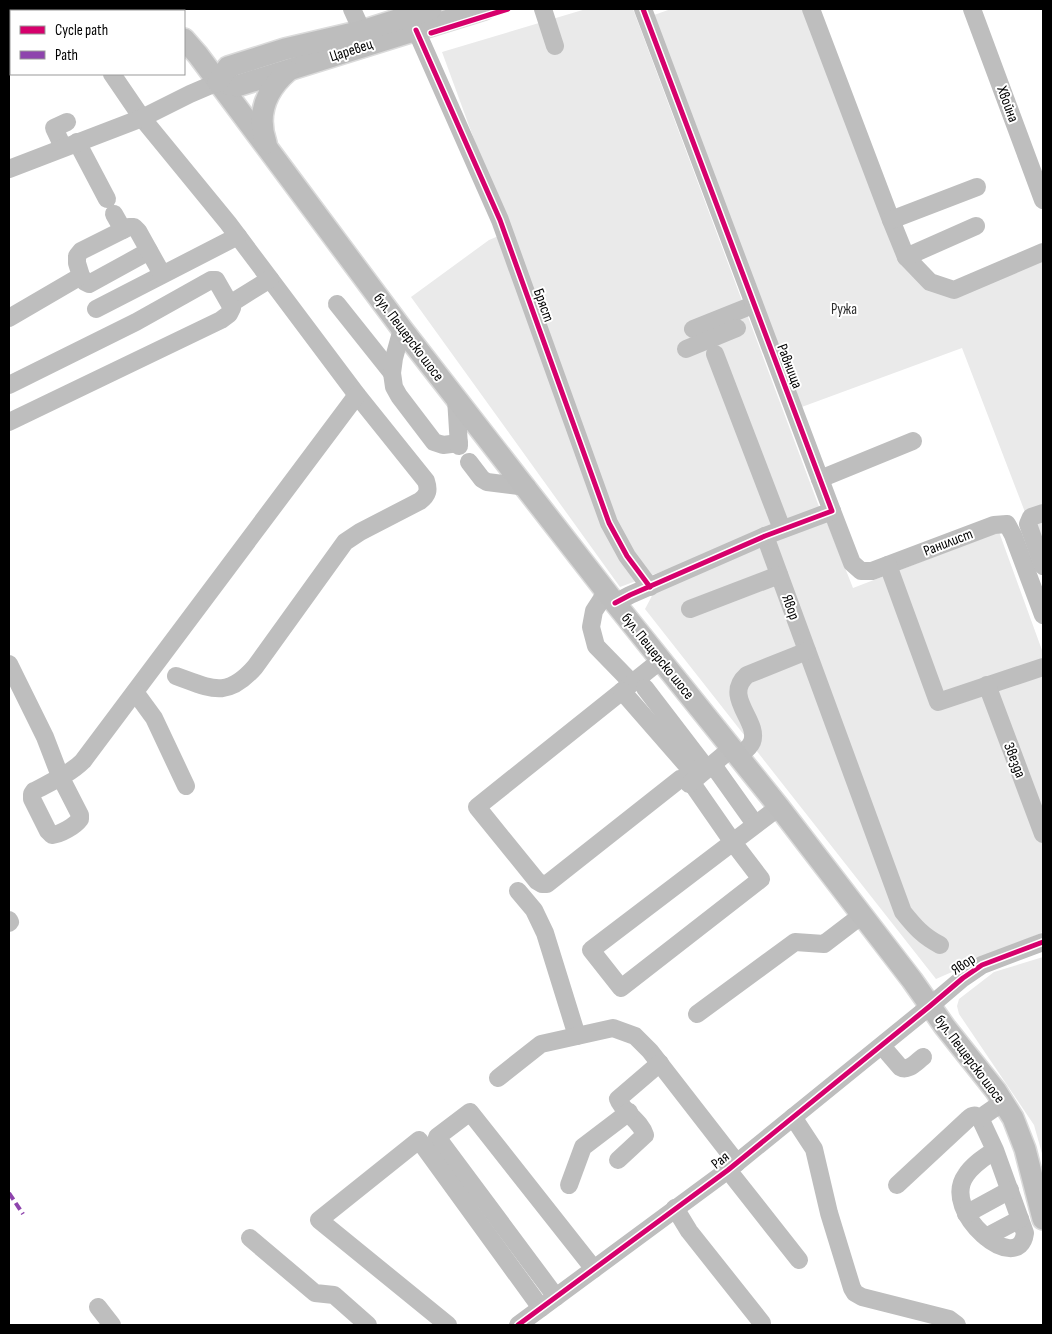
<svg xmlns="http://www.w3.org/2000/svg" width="1052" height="1334" viewBox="0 0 1052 1334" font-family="'Sofia Sans Condensed',sans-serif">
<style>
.green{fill:#eaeaea}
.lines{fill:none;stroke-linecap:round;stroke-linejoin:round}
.major-casing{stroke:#dbdbdb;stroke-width:24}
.minor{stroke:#bebebe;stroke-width:18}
.major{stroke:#bdbdbd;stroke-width:21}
.quiet{stroke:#8e44ad;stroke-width:4;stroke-dasharray:8 4;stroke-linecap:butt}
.cycleway-casing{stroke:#fff;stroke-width:8}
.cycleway{stroke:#d6006c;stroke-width:5}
.labels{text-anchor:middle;stroke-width:4;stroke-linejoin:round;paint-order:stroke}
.street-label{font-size:15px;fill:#000;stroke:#fff}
.park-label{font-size:15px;fill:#303030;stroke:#fff}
</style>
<rect width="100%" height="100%" fill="#fff"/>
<g class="green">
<polygon points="586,9 633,9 821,512 620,587 411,297 489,240 508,232 442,52"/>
<polygon points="671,9 804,9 900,255 956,295 1043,258 1043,559 962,348 799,408 654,15"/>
<polygon points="826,520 853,588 999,532 1043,653 1043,932 936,979 645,609 654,592"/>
<polygon points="1043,957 1043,1157 1034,1125 959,1014 957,1006 959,999 994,972"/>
</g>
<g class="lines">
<g class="major-casing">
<g id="major">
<polyline points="159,9 161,11"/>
<polyline points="184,39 198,55 402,329 615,603 779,807 912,980 945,1027 996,1091 1013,1118 1025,1149 1043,1219"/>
<polyline points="218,82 237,86 484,9"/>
<polyline points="218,82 228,67 285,49 362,31 431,9"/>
<path d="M 266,143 C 256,114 266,90 288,71"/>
</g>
</g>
<g class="minor">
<polyline points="68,9 70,11"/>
<polyline points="352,9 362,31"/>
<polyline points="543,9 555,46"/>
<polyline points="811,9 891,220 906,257 930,282 954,290 1043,252"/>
<polyline points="972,9 1043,200"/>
<polyline points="416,30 500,220 609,523 627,556 650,587"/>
<path d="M 112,74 L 142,118 L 228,223 L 357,395 L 426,481 C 429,490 428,495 420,501 L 360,532 L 345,542 L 255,667 C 227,699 212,689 176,676"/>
<polyline points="77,142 107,199"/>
<polyline points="63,147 54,128 67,122"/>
<polyline points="9,169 142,118 190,94 218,82"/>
<polyline points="114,214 123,230"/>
<polyline points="891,220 977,187"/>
<polyline points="906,257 976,226"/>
<polyline points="81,276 85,282 89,284 149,251"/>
<polyline points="230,304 270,279"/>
<polyline points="337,304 392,373"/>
<polyline points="96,309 238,236"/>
<polyline points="9,318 81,276 77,263 77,256 81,251 129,227 134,227 138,231 162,274"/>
<polyline points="402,329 394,358 392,373 394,387 399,396 434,442 443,445 459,443"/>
<polyline points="693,329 753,305"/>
<polyline points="686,349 737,328"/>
<polyline points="715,354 782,529"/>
<polyline points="9,385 136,322 211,280 216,280 232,308 229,314 221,320 9,422"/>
<polyline points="456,398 459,446"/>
<polyline points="469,462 482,479 487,482 527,487"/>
<polyline points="820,479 913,441"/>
<polyline points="832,511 852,563 861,571 872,571 994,525 1007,524 1013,535 1043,615"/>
<polyline points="1043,513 1031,517 1028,524 1043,566"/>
<path d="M 765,536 L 903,912 C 915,927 923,936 940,945"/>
<polyline points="888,565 938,702 1043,667"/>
<polyline points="607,591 594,611 591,627 596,646 632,683"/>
<polyline points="615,603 630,595 765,536 832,511 643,9"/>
<polyline points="690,609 779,575"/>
<polyline points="661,660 477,807 537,881 542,884 547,884 680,779 697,777"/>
<path d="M 9,664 L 45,737 L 60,776 L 80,815 L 80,819 C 75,826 61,834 52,835 L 48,831 L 32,799 L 32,794 L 34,791 C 51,782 70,774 83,761 L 357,395"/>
<polyline points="987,685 1043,834"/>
<polyline points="645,688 707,769"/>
<polyline points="622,691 697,777"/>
<polyline points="135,692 154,718 186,786"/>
<path d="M 738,756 C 743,752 749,749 752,742 C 760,721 722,697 747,675 L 807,651"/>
<polyline points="713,765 755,824"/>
<polyline points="691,782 732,841 761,879 621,988 591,950 779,807"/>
<polyline points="689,784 732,748"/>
<polyline points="518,891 534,910 545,933 577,1036"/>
<polyline points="9,920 10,922 9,923"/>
<polyline points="697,1014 795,942 824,944 862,915"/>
<path d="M 882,1046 L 900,1067 C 908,1072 916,1062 923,1057"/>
<polyline points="498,1078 541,1044 613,1028 635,1036 650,1051 737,1163"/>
<polyline points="793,1117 814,1149 829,1213 852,1288 855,1293 862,1297 949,1319 957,1325"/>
<path d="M 980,1118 L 995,1150 C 985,1157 973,1164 966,1175 C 939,1212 1019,1278 1025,1233 L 995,1150"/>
<path d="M 618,1160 L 645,1135 C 641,1121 622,1111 618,1099 L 660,1063"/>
<polyline points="728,1170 799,1260"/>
<polyline points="569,1185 583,1147 629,1112"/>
<path d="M 897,1185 L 968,1119 C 972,1115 975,1114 980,1118 L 1003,1102"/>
<polyline points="675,1208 689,1231 762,1323"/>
<polyline points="966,1214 1010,1190"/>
<polyline points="986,1237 1020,1219"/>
<polyline points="250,1238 315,1293 334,1295 368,1325"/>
<polyline points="556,1297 437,1137 470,1112 594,1269"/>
<polyline points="98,1307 112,1325"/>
<polyline points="448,1325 319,1220 419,1140 541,1308"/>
<polyline points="518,1325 728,1170 930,1006 963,978 982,965 1043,942"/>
</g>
<use href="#major" class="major"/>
<polyline class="quiet" points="9,1193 23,1214"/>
<g class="cycleway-casing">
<g id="cycleway">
<polyline points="416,30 500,220 609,523 627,556 650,587"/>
<polyline points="431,33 508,9"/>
<polyline points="615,603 630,595 765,536 832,511 643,9"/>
<polyline points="518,1325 728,1170 930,1006 963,978 982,965 1043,942"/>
</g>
</g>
<use href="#cycleway" class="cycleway"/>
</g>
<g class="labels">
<g class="street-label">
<text transform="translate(351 50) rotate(-18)" y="5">Царевец</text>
<text transform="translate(1008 104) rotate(70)" y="5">Хвойна</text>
<text transform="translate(544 305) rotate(70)" y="5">Бряст</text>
<text transform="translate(409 337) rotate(53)" y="5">бул. Пещерско шосе</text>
<text transform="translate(790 366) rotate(69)" y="5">Равнища</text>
<text transform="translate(948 542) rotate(-21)" y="5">Ранилист</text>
<text transform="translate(791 607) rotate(70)" y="5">Явор</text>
<text transform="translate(658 656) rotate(51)" y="5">бул. Пещерско шосе</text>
<text transform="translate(1015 760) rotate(69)" y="5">Звезда</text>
<text transform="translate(963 964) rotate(-34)" y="5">Явор</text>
<text transform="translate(970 1059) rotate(53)" y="5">бул. Пещерско шосе</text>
<text transform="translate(720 1160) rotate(-38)" y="5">Рая</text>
</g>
<g class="park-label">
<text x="844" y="314">Ружа</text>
</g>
</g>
<rect width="1052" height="1334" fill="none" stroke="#000000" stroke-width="20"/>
<rect x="10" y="10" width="175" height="65" fill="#ffffff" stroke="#999999"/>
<rect x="20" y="26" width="25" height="8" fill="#d6006c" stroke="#999999"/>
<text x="55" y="35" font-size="15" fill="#000000">Cycle path</text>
<rect x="20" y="51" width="25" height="8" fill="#8e44ad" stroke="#999999"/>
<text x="55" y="60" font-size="15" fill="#000000">Path</text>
</svg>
